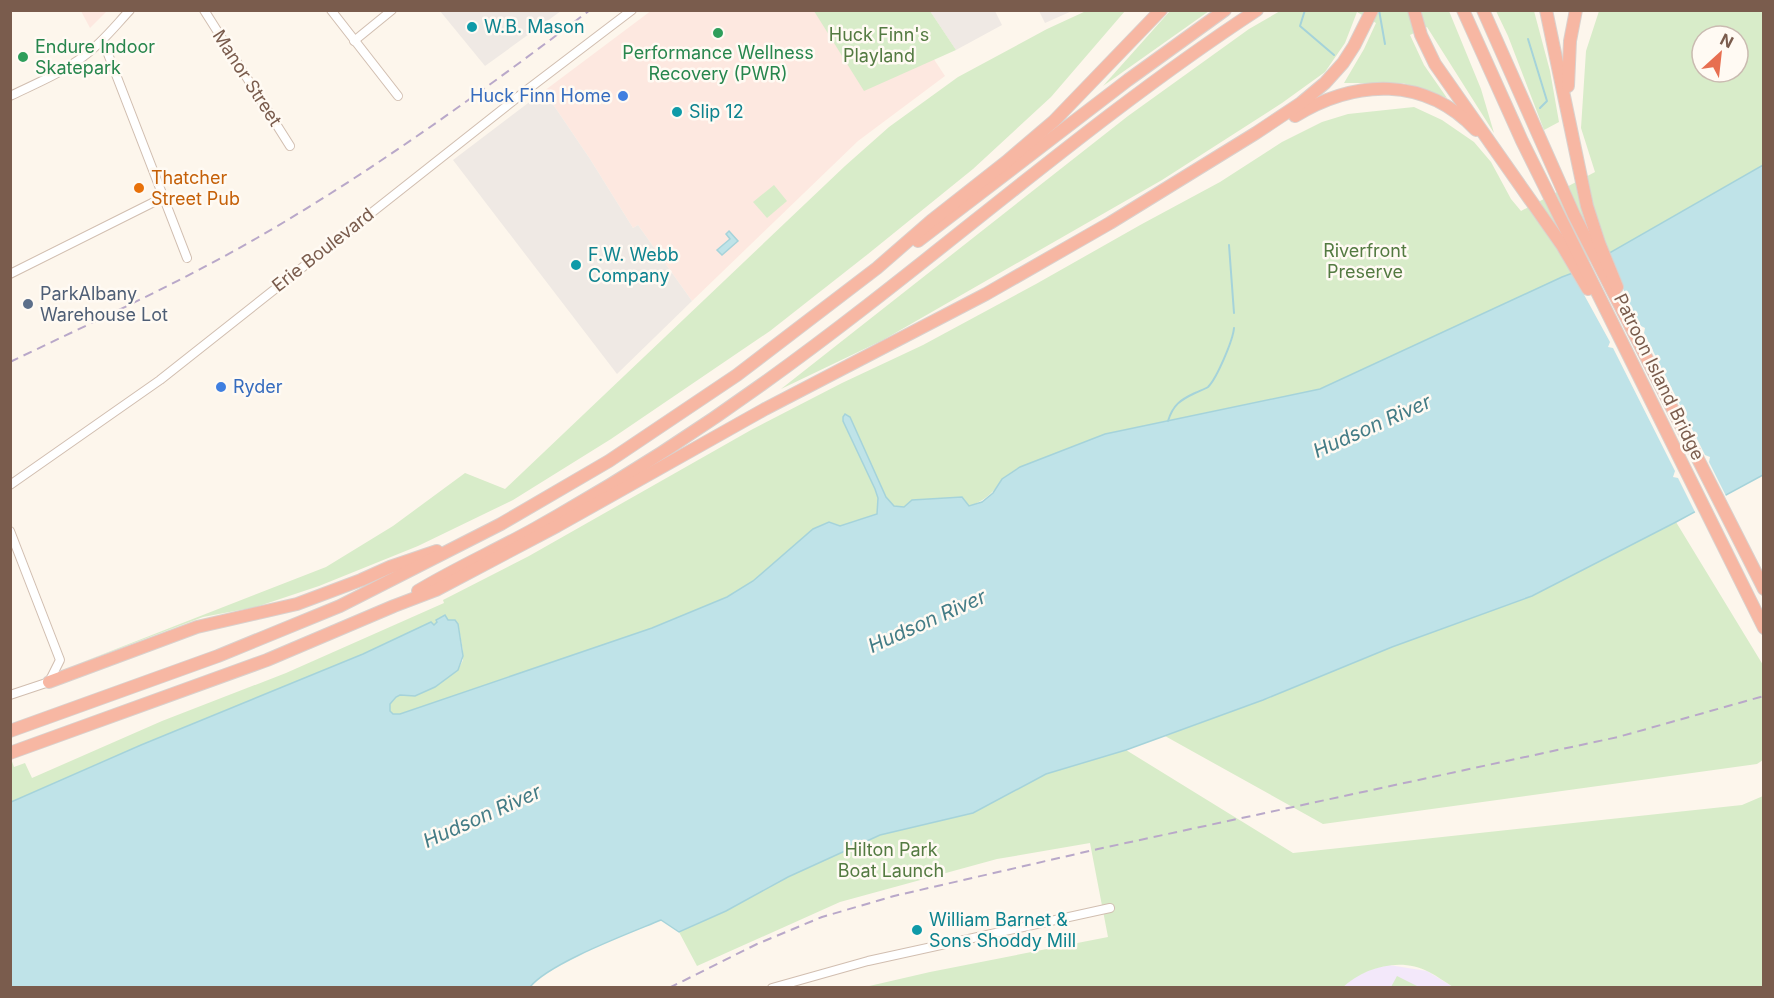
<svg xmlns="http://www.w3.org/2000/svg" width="1774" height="998" viewBox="0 0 1774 998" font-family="Inter,sans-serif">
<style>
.commercial{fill:#fde8e0}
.industrial{fill:#efe9e4}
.education{fill:#f3e8fa}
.green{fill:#d8ecc9;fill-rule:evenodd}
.water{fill:#bfe3e8;stroke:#a5d3da;stroke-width:1.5}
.pier{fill:#fdf6ec}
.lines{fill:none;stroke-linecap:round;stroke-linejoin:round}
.stream{stroke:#a5d3da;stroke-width:2}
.minor-casing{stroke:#d1beb0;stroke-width:10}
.highway-casing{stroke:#dad1cd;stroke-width:14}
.minor{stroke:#fff;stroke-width:8}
.highway{stroke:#f7b7a3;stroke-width:12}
.rail{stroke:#b9a8c9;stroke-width:2;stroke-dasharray:9 6;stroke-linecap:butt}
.culture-dot{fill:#0f9aa8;stroke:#fffaf3;stroke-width:2}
.leisure-dot{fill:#2e9e5b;stroke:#fffaf3;stroke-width:2}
.shop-dot{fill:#3f7fe0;stroke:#fffaf3;stroke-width:2}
.food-dot{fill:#e8710a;stroke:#fffaf3;stroke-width:2}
.service-dot{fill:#5c6f8a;stroke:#fffaf3;stroke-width:2}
.labels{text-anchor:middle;stroke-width:5;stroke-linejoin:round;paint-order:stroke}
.culture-label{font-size:18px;fill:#0d838f;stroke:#fffaf3;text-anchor:start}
.park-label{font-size:18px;fill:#537a41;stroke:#fffaf3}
.leisure-label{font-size:18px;fill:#27864d;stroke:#fffaf3;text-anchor:start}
.street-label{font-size:18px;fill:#7a5c4d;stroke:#fffaf3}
.shop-label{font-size:18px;fill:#366cbe;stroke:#fffaf3;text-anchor:end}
.food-label{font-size:18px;fill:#c56008;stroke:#fffaf3;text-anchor:start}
.service-label{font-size:18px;fill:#4e5e75;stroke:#fffaf3;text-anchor:start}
.water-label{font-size:20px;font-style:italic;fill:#437c86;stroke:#fffaf3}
</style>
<rect width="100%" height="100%" fill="#fdf6ec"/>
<g class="commercial">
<polygon points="652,10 902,11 945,76 858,141 692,301 638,225 633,228 590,159 544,91"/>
<polygon points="107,11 90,28 81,11 107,10"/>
</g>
<g class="industrial">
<polygon points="440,11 561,11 485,66"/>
<polygon points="930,11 995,11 1002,25 956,50"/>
<polygon points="1039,11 1072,11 1045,23"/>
<polygon points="544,91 590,159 633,228 638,225 692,301 617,374 453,160"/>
</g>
<polygon class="education" points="1389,965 1427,971 1453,987 1342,988 1353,978 1372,969"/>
<g class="green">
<polygon points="814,11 930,11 956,50 864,91"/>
<polygon points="1086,11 1125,11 1051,97 973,169 868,254 770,331 611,439 513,500 418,546 319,586 256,607 203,617 75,665 326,567 393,526 465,473 505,489 845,166 889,127 958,77 1047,29"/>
<polygon points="1170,11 1209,11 1103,86"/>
<polygon points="1280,11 1449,11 1481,89 1494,133 1427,27 1410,35 1424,65 1447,98 1403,83 1344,83 1364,49 1376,23 1357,12 1345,43 1325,72 1282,103 1162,180 883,340 781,389 1128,116 1249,29"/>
<polygon points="1496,11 1534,11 1550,71 1559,122 1544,130 1508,36"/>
<path d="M 1599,11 L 1763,11 L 1763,165 L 1578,271 L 1320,389 L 1105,434 L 1002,479 C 993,494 985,500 968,507 L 962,497 L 912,500 L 904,507 L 894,506 L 886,497 L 850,417 L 843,421 L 875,489 L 878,498 L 877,514 L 840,526 L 829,522 L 813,529 L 753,581 L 727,597 L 652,628 L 400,714 L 393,714 L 390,711 L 390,704 L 396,697 L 400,695 L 415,696 L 435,687 L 458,670 L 463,660 L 463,651 L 458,624 L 448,620 L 436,620 L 437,622 L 434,625 L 431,622 L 363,654 L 141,745 L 11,802 L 10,756 L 14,767 L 25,763 L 32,778 L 162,721 L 286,673 L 444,603 L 443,600 L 529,556 L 751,430 L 842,383 L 923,345 L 1036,284 L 1142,224 L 1220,182 L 1282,142 L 1322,122 L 1348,114 L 1414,107 L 1442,120 L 1474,142 L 1491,162 L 1511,199 L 1521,211 L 1595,172 L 1581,128 L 1586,51 ZM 1702,36 L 1738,36 L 1738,72 L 1702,72 Z"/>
<polygon points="774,185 787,201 767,218 753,202"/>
<polygon points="1676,522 1763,665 1763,760 1757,764 1323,824 1165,736 1263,700 1392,647 1532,596"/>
<path d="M 1126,750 L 1293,853 L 1742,805 L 1763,796 L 1763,987 L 1453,987 C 1445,982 1437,976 1429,972 C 1401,957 1364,967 1342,988 L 970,988 L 965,986 L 954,988 L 865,987 L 930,972 L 1108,937 L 1090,843 L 997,859 L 840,902 L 697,966 L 679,932 L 726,911 L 788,877 L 880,835 L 973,813 L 1046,774 Z"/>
<polygon points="1397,976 1419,987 1391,987"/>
</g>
<g class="water">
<path d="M 1763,165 L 1763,475 L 1676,522 L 1532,596 L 1392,647 L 1263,700 L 1126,750 L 1046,774 L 973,813 L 880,835 L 788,877 L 726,911 L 679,932 L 661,920 C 630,933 549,963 530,987 L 11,988 L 11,802 L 141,745 L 363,654 L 431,622 L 434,625 L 437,622 L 436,620 L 445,615 L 448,620 L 455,620 L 458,624 L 463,656 L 458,670 L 435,687 L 415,696 L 400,695 L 396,697 L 390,704 L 390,711 L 393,714 L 400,714 L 652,628 L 727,597 L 753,581 L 813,529 L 829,522 L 840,526 L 877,514 L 878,498 L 875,489 L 843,421 L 843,417 L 845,414 L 850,417 L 886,497 L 894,506 L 904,507 L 912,500 L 962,497 L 969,506 L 982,502 L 993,493 L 1002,479 L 1020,467 L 1105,434 L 1320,389 L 1562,277 L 1578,271 Z"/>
<polygon points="729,231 738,241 722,255 717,250 730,239 726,234"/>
</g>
<polygon class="pier" points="1607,251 1631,307 1641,326 1645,328 1644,333 1705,455 1710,457 1709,462 1727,498 1696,514 1678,478 1673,477 1675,471 1613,348 1608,347 1610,342 1571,271"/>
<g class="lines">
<g class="stream">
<polyline points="1305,10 1300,26 1334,55"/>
<polyline points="1379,10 1385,44"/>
<polyline points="1528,39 1547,101 1540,108"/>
<polyline points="1229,245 1234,313"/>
<path d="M 1168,421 C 1173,405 1180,400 1195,393 C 1199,391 1205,389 1208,387 C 1217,378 1233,340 1234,328"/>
</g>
<g class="minor-casing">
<g id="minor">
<polyline points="204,10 290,146"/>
<polyline points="331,10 398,96"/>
<polyline points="103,41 187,258"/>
<polyline points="354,41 392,10"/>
<path d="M 10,96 C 35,84 62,73 84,56 C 102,43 115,26 130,10"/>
<polyline points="10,274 162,198"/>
<polyline points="10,485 160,380 523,93 632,10"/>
<polyline points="10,531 60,660 49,682 10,695"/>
<polyline points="772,988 868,961 1110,908"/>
</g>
</g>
<g class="highway-casing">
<g id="highway">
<polyline points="1414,10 1421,35 1435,64 1562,245 1588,289"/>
<polyline points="1463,10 1522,141 1764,628"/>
<polyline points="1483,10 1574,215 1764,589"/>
<polyline points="1546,10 1587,206 1599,243 1617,287"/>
<polyline points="1568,86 1570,41 1576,10"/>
<path d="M 1295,116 C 1356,79 1425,76 1476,130"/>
<polyline points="918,241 1128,80 1225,10"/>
<path d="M 418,591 C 456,568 497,550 536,528 C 613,485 689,437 761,385 C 929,265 1083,124 1257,10"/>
<polyline points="49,682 197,627 297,604 361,580 390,567 437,551"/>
<polyline points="10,731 218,656 340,606 501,524 609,461 737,375 877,268 931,221 1006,162 1054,121 1161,10"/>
<polyline points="10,753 267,660 394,606 436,590 557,526 765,409 986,294 1110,223 1256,133 1301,103 1325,83 1343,63 1354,46 1372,10"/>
</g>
</g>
<use href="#minor" class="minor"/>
<use href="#highway" class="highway"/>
<g class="rail">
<path d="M 10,362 C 93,322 177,284 257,238 C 373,171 483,91 590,10"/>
<polyline points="669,988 757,944 822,917 894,896 1098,849 1618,737 1764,696"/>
</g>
</g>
<g class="culture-dot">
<circle cx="472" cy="27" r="6"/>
<circle cx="677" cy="112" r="6"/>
<circle cx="576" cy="265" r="6"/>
<circle cx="917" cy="930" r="6"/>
</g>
<g class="leisure-dot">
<circle cx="718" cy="33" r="6"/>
<circle cx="23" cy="57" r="6"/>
</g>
<g class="shop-dot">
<circle cx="623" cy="96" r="6"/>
<circle cx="221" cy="387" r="6"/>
</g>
<circle class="food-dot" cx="139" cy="188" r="6"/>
<circle class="service-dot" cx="28" cy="304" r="6"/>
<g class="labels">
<g class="culture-label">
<text x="484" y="33">W.B. Mason</text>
<text x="689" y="118">Slip 12</text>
<text x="588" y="261">F.W. Webb<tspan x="588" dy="21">Company</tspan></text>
<text x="929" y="926">William Barnet &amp;<tspan x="929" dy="21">Sons Shoddy Mill</tspan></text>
</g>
<g class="park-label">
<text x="879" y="41">Huck Finn's<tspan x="879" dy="21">Playland</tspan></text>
<text x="1365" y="257">Riverfront<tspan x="1365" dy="21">Preserve</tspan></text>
<text x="891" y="856">Hilton Park<tspan x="891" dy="21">Boat Launch</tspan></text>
</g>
<g class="leisure-label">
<text x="35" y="53">Endure Indoor<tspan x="35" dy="21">Skatepark</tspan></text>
<text x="718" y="59" text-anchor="middle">Performance Wellness<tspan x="718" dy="21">Recovery (PWR)</tspan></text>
</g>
<g class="street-label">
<text transform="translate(247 78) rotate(57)" y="6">Manor Street</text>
<text transform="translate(323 250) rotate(-38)" y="6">Erie Boulevard</text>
<text transform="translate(1659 377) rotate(64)" y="6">Patroon Island Bridge</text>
</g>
<g class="shop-label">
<text x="611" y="102">Huck Finn Home</text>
<text x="233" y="393" text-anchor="start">Ryder</text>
</g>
<g class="food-label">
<text x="151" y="184">Thatcher<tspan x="151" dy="21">Street Pub</tspan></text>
</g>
<g class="service-label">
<text x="40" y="300">ParkAlbany<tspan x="40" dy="21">Warehouse Lot</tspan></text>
</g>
<g class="water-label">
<text transform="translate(1372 426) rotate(-24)" y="7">Hudson River</text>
<text transform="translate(927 621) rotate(-24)" y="7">Hudson River</text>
<text transform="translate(482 816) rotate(-24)" y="7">Hudson River</text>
</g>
</g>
<rect width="1774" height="998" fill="none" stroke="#7a5c4d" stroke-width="24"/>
<g transform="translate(1720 54) rotate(27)"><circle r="28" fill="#fffaf3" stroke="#cabbb1" stroke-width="1.5"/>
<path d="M0-4.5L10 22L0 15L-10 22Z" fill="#e76f51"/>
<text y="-9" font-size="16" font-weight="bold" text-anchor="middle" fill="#7a5c4d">N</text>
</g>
</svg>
